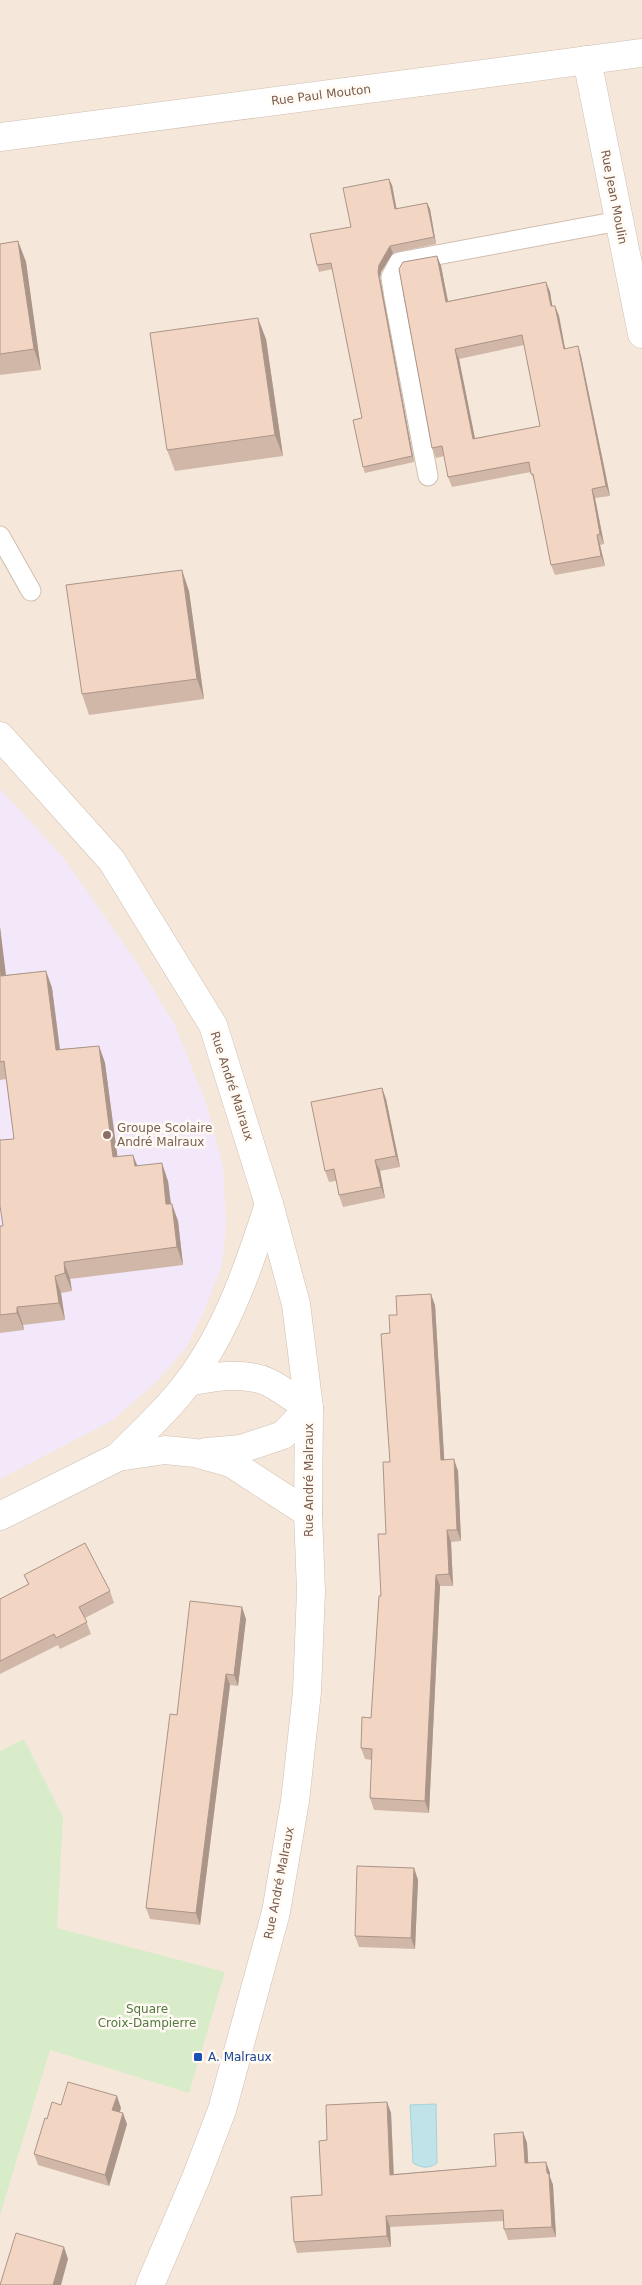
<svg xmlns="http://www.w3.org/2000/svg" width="642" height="2285" viewBox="0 0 642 2285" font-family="'DejaVu Sans',sans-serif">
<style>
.residential{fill:#f5e8da}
.education{fill:#f3e8fa}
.green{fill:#d8ecc9}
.water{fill:#bfe3e8;stroke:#a5d3da}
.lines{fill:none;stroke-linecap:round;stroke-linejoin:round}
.service-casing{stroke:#d1beb0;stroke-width:21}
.minor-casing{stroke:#d1beb0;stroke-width:29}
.service{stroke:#fff;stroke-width:19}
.minor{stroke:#fff;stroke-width:28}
.wall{fill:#d1b7a8;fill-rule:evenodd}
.shaded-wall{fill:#aa9588}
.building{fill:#f3d5c3;stroke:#aa9588;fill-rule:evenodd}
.education-dot{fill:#8d6e63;stroke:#fffaf3;stroke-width:2}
.transit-dot{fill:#1a4fb4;stroke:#fffaf3;stroke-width:2}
.labels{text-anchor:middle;stroke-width:5;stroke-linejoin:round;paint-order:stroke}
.street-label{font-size:12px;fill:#7a5c4d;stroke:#fffaf3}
.education-label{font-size:12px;fill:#785e54;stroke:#fffaf3;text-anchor:start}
.park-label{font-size:12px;fill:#537a41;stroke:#fffaf3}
.transit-label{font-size:12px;fill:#164399;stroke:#fffaf3;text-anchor:start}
</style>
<rect width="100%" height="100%" fill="#fdf6ec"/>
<rect class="residential" x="0" y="0" width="642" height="2285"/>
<polygon class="education" points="0,789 63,857 138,964 175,1025 206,1103 223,1167 226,1223 222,1265 205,1309 186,1348 157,1381 113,1420 0,1479"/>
<polygon class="green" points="24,1739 63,1817 57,1928 225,1972 189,2093 50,2050 0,2215 0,1751"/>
<path class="water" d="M 436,2104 L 437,2163 C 429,2169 421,2168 413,2163 L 410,2105 Z"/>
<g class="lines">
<g class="service-casing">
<g id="service">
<polyline points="428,476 394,297 391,277 399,262 619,221"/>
<polyline points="0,536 31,591"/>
</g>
</g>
<g class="minor-casing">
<g id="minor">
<polyline points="587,60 642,334"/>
<polyline points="0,137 642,53"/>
<polyline points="0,736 112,861 213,1025 269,1204 296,1304 309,1408 308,1513 311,1591 307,1692 295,1801 276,1912 222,2110 196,2178 150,2285"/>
<path d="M 189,1382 C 214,1376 245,1371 270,1383 C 283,1390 296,1400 309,1408 L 283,1435 L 241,1449 L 206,1452"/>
<path d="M 118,1457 C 142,1432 169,1409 189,1381 C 228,1328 249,1266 269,1204"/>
<polyline points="0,1516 118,1457 165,1450 195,1453 231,1463 308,1513"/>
</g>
</g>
<use href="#service" class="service"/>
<use href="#minor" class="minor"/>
</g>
<g class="wall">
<polygon points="392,185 396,209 427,203 430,209 436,244 393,253 381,272 380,278 414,462 365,473 363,467 362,418 333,269 319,272 317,265 351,227"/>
<polygon points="18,241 26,262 41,370 0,375 0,244"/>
<path d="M 437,256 L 441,266 L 448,301 L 546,282 L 550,292 L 552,306 L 555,306 L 559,316 L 565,349 L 578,346 L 581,356 L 605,470 L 610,496 L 595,498 L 604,544 L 600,545 L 605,566 L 555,575 L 551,565 L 535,484 L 531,472 L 452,487 L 448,477 L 444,456 L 436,458 L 432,448 ZM 524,345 L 540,426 L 475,438 L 459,359 Z"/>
<polygon points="266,339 283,456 175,471 167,450"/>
<polygon points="189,591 204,699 89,715 82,694"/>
<polygon points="0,927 6,975 46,971 52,988 60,1049 99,1046 105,1063 117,1157 137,1165 168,1181 171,1204 178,1221 183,1265 70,1279 72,1291 61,1293 65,1320 23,1325 24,1330 0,1333 0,1226 3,1226 14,1139 6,1079 0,1080"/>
<polygon points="382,1088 386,1099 400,1167 380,1171 385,1198 343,1207 339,1195 336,1181 329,1182 325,1171"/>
<polygon points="435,1305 444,1460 458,1471 461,1541 451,1542 453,1586 440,1586 429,1813 374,1810 370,1798 372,1760 365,1759 361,1748 371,1718 386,1534 397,1315"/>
<polygon points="24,1575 110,1591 114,1603 85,1618 91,1634 60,1649 58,1645 0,1674 0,1599 28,1584"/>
<polygon points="246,1619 238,1686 230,1685 200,1925 150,1919 146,1908 177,1715"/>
<polygon points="414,1868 418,1880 415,1949 359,1947 355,1936"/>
<polygon points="387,2102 391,2113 394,2174 496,2166 523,2132 527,2143 528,2163 546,2162 550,2173 550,2177 553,2185 556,2237 508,2240 504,2229 503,2221 390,2227 391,2247 297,2253 294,2242 322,2195 327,2140"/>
<polygon points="61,2105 121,2108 120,2112 127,2124 109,2186 38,2165 34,2154 47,2119"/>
</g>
<g class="shaded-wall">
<polygon points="389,179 392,185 398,216 395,209"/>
<polygon points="427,203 430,209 436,244 434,237"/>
<polygon points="18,241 26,262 41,370 34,349"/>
<polygon points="390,246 393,253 381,272 380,278 414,462 412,456 378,272 379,265"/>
<polygon points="437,256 441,266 450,312 446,302"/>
<polygon points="546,282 550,292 554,316 551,306"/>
<polygon points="555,306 559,316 567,359 564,349"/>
<polygon points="258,318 266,339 283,456 275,435"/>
<polygon points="578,346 581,356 610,496 606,486"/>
<polygon points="455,349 459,359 477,449 473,439"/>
<polygon points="592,489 595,498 604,544 600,534"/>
<polygon points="597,535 600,545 605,566 601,556"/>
<polygon points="182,570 189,591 204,699 197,679"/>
<polygon points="0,927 8,993 1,976 0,966"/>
<polygon points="46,971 52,988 62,1067 56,1050"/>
<polygon points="99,1046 105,1063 120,1175 113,1157"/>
<polygon points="382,1088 386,1099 400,1167 396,1156"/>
<polygon points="133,1155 140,1172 135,1166"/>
<polygon points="375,1160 380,1171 385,1198 381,1187"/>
<polygon points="162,1163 168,1181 173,1222 166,1204"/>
<polygon points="172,1204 178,1221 183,1265 177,1247"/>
<polygon points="64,1262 70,1279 72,1291 65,1273"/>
<polygon points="55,1276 61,1293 65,1320 59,1303"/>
<polygon points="431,1294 435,1305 445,1471 441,1460"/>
<polygon points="17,1307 23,1325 24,1330 17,1313"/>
<polygon points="454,1459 458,1471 461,1541 457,1530"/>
<polygon points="447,1530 451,1542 453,1586 449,1574"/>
<polygon points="436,1575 440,1586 429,1813 425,1801"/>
<polygon points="242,1607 246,1619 238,1686 234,1675"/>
<polygon points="226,1674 230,1685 200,1925 196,1913"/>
<polygon points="414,1868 418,1880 415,1949 411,1938"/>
<polygon points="117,2096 121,2108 116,2121 112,2110"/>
<polygon points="387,2102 391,2113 394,2186 390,2175"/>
<polygon points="123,2113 127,2124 109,2186 105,2175"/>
<polygon points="523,2132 527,2143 529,2174 525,2163"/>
<polygon points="546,2162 550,2173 550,2177 553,2185 556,2237 552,2227"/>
<polygon points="386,2216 390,2227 391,2247 387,2236"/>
<polygon points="64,2247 68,2259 61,2285 53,2285"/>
</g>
<g class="building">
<polygon points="389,179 395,209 427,203 434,237 390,246 379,265 378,272 412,456 363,467 353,420 362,418 331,263 317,265 310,234 351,227 343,188"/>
<polygon points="18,241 34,349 0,354 0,244"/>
<path d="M 437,256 L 446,302 L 546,282 L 551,306 L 555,306 L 564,349 L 578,346 L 601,460 L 606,486 L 592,489 L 600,534 L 597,535 L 601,556 L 551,565 L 533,474 L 531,474 L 529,462 L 448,477 L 442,446 L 432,448 L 399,269 L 403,262 ZM 522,335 L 540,426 L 473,439 L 455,349 Z"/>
<polygon points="258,318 275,435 167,450 150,333"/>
<polygon points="182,570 197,679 82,694 66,585"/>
<polygon points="0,966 1,976 46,971 56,1050 99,1046 113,1157 133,1155 135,1166 162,1163 166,1204 172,1204 177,1247 64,1262 65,1273 55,1276 59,1303 17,1307 17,1313 0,1315 0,1226 3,1226 0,1206 0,1140 14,1139 4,1061 0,1062"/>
<polygon points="382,1088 396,1156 375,1160 381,1187 339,1195 334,1169 325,1171 311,1102"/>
<polygon points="431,1294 441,1460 454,1459 457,1530 447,1530 449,1574 436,1575 425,1801 370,1798 372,1749 361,1748 362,1717 371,1718 379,1596 381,1596 378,1534 386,1534 383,1462 390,1462 381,1334 390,1333 389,1315 397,1315 396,1296"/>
<polygon points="85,1543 110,1591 79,1607 87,1622 56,1638 54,1634 0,1661 0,1599 29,1584 24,1575"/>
<polygon points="190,1601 242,1607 234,1675 226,1674 196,1913 146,1908 170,1714 177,1715"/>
<polygon points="357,1866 414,1868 411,1938 355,1936"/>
<polygon points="68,2082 117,2096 112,2110 123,2113 105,2175 34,2154 45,2118 47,2119 52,2102 61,2105"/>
<polygon points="387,2102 390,2175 496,2166 494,2134 523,2132 525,2163 546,2162 547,2173 549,2174 552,2227 504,2229 503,2210 386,2216 387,2236 294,2242 291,2197 322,2195 319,2141 327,2140 326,2105"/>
<polygon points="16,2233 64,2247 53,2285 0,2285"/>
</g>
<circle class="education-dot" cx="107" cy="1135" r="5"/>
<rect class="transit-dot" x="193" y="2052" width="10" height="10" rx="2.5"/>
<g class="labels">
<g class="street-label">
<text transform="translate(321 95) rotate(-7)" y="4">Rue Paul Mouton</text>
<text transform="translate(614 197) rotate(79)" y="4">Rue Jean Moulin</text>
<text transform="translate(232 1086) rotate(72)" y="4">Rue André Malraux</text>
<text transform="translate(309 1480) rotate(-90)" y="4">Rue André Malraux</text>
<text transform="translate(279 1883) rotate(-79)" y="4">Rue André Malraux</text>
</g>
<g class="education-label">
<text x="117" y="1132">Groupe Scolaire<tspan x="117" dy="14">André Malraux</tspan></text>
</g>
<g class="park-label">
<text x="147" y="2013">Square<tspan x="147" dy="14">Croix-Dampierre</tspan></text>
</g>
<g class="transit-label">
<text x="208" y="2061">A. Malraux</text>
</g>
</g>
</svg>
